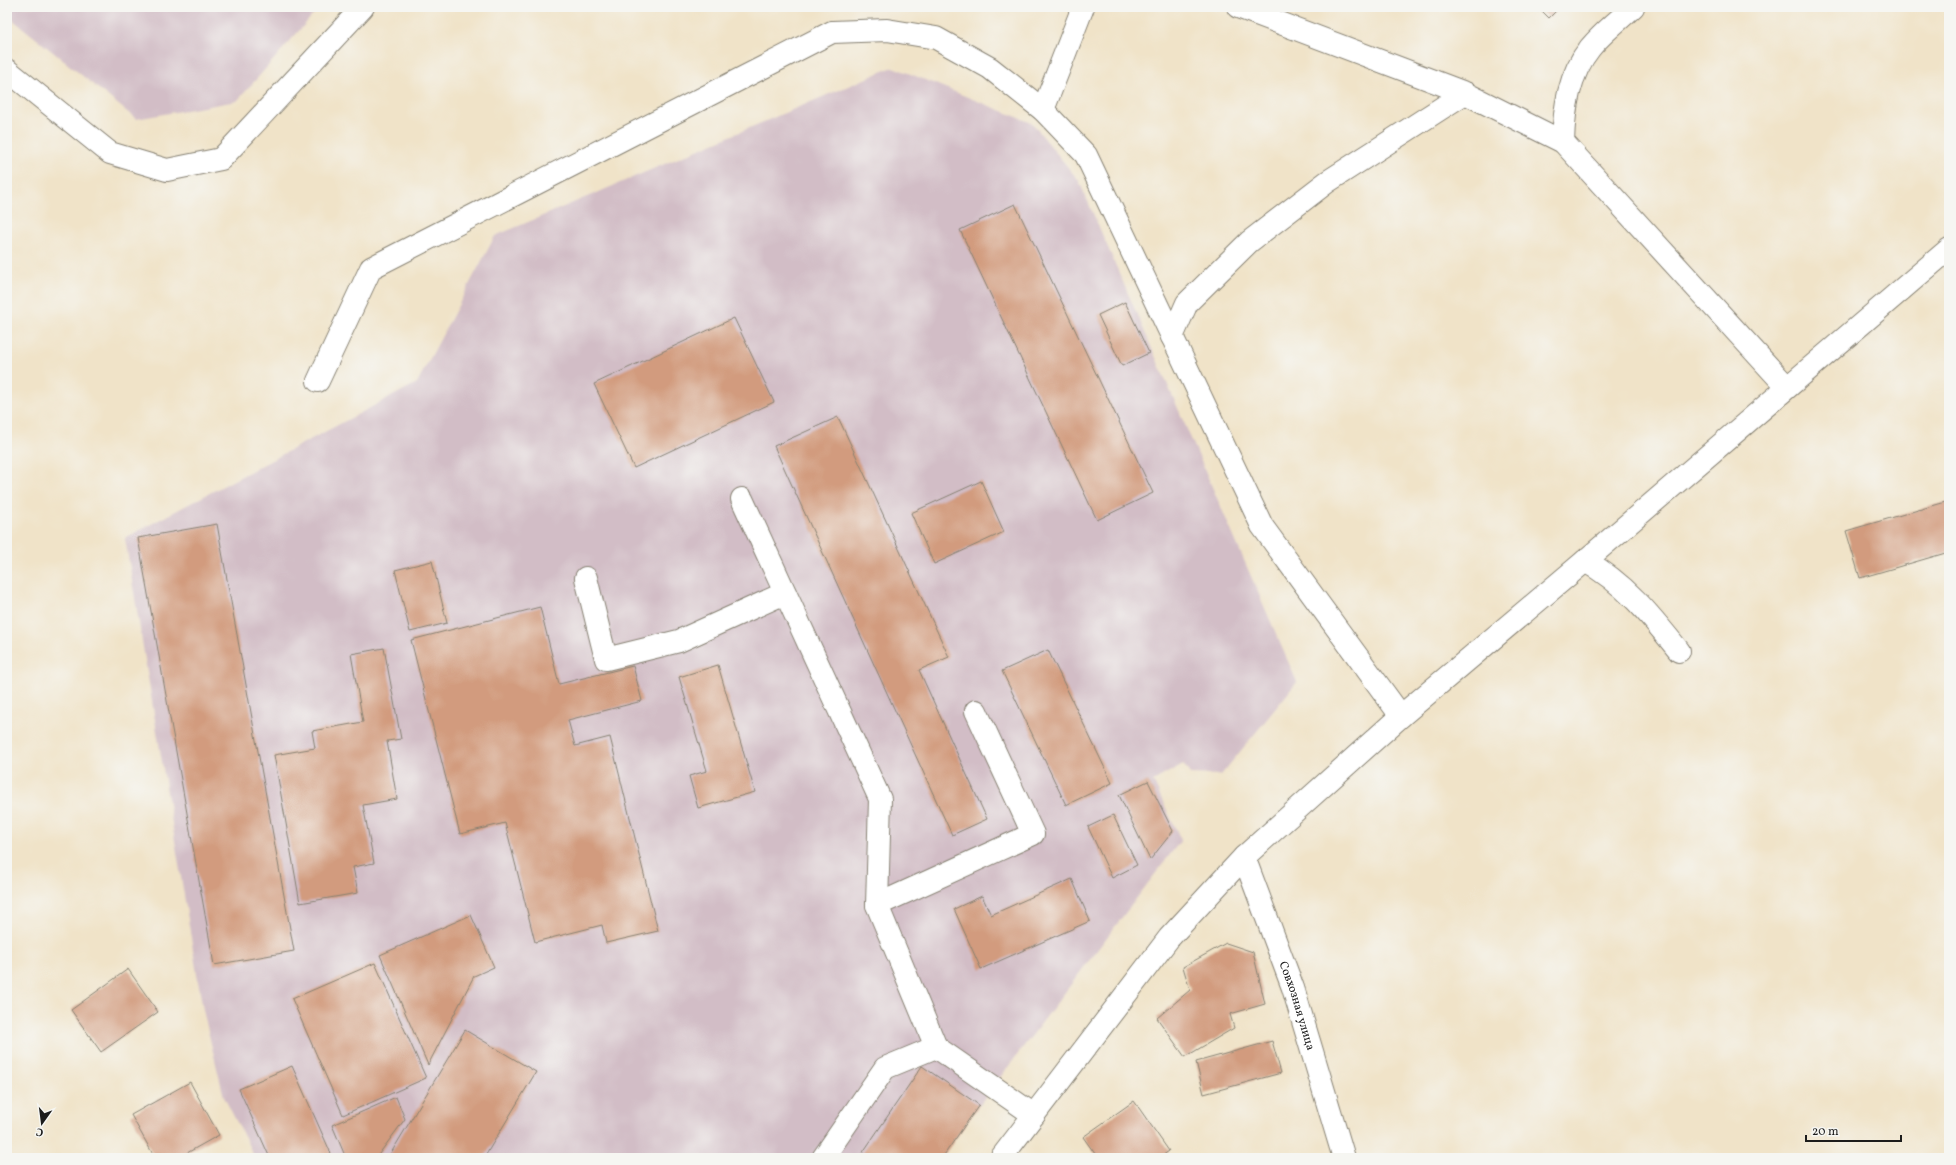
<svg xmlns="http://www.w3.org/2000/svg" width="1956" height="1165" viewBox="0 0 1956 1165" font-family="Vollkorn,serif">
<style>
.industrial{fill:#d2bdc6}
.building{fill:#d29b7e}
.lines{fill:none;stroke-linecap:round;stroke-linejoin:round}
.minor-casing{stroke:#868072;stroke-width:24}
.minor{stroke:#fff;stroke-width:22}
.labels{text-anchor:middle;stroke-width:3.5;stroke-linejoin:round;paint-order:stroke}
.street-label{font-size:12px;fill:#1c1c1c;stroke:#f6f6f2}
</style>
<rect width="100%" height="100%" fill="#f6f6f2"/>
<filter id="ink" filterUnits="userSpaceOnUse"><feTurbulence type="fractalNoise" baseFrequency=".025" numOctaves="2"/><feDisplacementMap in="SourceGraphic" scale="8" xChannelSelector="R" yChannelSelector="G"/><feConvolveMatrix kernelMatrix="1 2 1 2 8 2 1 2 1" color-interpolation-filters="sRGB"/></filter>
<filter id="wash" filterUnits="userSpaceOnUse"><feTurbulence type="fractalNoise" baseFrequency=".012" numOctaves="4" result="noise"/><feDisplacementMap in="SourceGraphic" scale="16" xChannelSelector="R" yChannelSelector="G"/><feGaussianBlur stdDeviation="0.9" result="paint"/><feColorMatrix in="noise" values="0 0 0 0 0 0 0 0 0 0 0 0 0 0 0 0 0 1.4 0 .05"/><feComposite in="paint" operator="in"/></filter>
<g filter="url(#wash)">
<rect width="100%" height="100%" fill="#f0e3c8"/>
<g class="industrial">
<polygon points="7,7 320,7 237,101 136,119 7,15"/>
<polygon points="893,67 1032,123 1079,181 1297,682 1221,775 1190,774 1183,764 1153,781 1181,840 979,1105 942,1158 255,1158 224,1097 203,1010 125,538 417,383 495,236"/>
</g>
<g id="blocks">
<g class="building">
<polygon points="1538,7 1560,7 1549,18"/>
<polygon points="1015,204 1153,493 1097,520 960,230"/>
<polygon points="1125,302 1149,353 1122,366 1098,315"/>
<polygon points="734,318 774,402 634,468 594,384"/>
<polygon points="838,417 949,657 919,670 987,819 952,835 774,446"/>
<polygon points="981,481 1004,532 934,564 911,513"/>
<polygon points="1949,501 1949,552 1860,578 1846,531"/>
<polygon points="217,524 294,951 214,965 138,538"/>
<polygon points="432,561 447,623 410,632 395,570"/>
<polygon points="540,607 559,684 633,666 642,701 568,720 575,746 610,737 658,931 606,943 602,925 535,942 505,823 460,834 411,640"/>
<polygon points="384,648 401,739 387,741 397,799 363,805 374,863 353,867 358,893 300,903 274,755 315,748 312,731 363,722 351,654"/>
<polygon points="1048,650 1112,783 1066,805 1002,671"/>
<polygon points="718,665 755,792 698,808 689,776 707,771 679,677"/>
<polygon points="1148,781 1173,831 1150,860 1119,795"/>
<polygon points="1113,815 1137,865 1112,878 1088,827"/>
<polygon points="1072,879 1090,921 981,969 954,909 982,896 991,915"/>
<polygon points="471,915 494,967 474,976 428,1065 380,955"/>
<polygon points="1226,943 1253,952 1265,1004 1230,1014 1234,1028 1185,1057 1157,1018 1190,990 1183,967"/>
<polygon points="375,963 426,1078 343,1115 292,999"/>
<polygon points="128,969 158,1012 101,1052 71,1010"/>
<polygon points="465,1030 536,1072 484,1158 388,1158"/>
<polygon points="1272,1041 1281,1073 1204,1094 1196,1062"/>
<polygon points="292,1066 333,1158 270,1158 239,1089"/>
<polygon points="922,1066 979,1105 942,1158 859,1158"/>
<polygon points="190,1082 219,1135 178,1158 155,1158 131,1115"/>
<polygon points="396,1097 405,1119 376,1158 346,1158 332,1125"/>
<polygon points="1134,1101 1169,1151 1159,1158 1098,1158 1083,1137"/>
</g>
</g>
</g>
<g filter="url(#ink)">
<use href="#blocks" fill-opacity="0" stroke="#868072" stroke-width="1"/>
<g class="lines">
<g class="minor-casing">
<g id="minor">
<polyline points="1238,7 1465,93 1563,142 1787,387"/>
<polyline points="7,70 110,153 167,170 221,159 363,7"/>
<polyline points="1043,110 1083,7"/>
<path d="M 1563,142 C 1564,109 1569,74 1590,48 C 1602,33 1619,20 1633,7"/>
<polyline points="1172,337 1187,303 1249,242 1327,182 1465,93"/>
<polyline points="318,381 371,268 832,32 887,30 936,38 990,68 1043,110 1086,155 1262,526 1401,716"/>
<polyline points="742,499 880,799 877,905 936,1047"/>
<path d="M 1585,561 C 1625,583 1651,616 1679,651"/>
<polyline points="586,578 606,659 679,641 785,593"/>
<path id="s1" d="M 1244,857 L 1293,988 L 1344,1158"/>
<polyline points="877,905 1033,834 976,711"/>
<polyline points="823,1158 885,1068 936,1047 1034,1115"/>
<polyline points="1001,1158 1169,938 1244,857 1401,716 1585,561 1949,249"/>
</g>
</g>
<use href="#minor" class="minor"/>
</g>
</g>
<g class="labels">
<g class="street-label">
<text dy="4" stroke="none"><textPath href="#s1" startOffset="158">Совхозная улица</textPath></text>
</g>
</g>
<rect width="1956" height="1165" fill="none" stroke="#f6f6f2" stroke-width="24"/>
<g transform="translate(42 1123) rotate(194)" stroke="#f6f6f2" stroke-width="3" paint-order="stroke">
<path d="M0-3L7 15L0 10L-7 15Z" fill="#1c1c1c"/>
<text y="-6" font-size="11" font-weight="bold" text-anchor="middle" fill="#1c1c1c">С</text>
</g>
<path d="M1806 1135v6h95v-6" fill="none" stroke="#1c1c1c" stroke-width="2"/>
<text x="1812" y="1135" font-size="12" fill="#1c1c1c" stroke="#f6f6f2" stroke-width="3" paint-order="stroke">20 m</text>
</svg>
